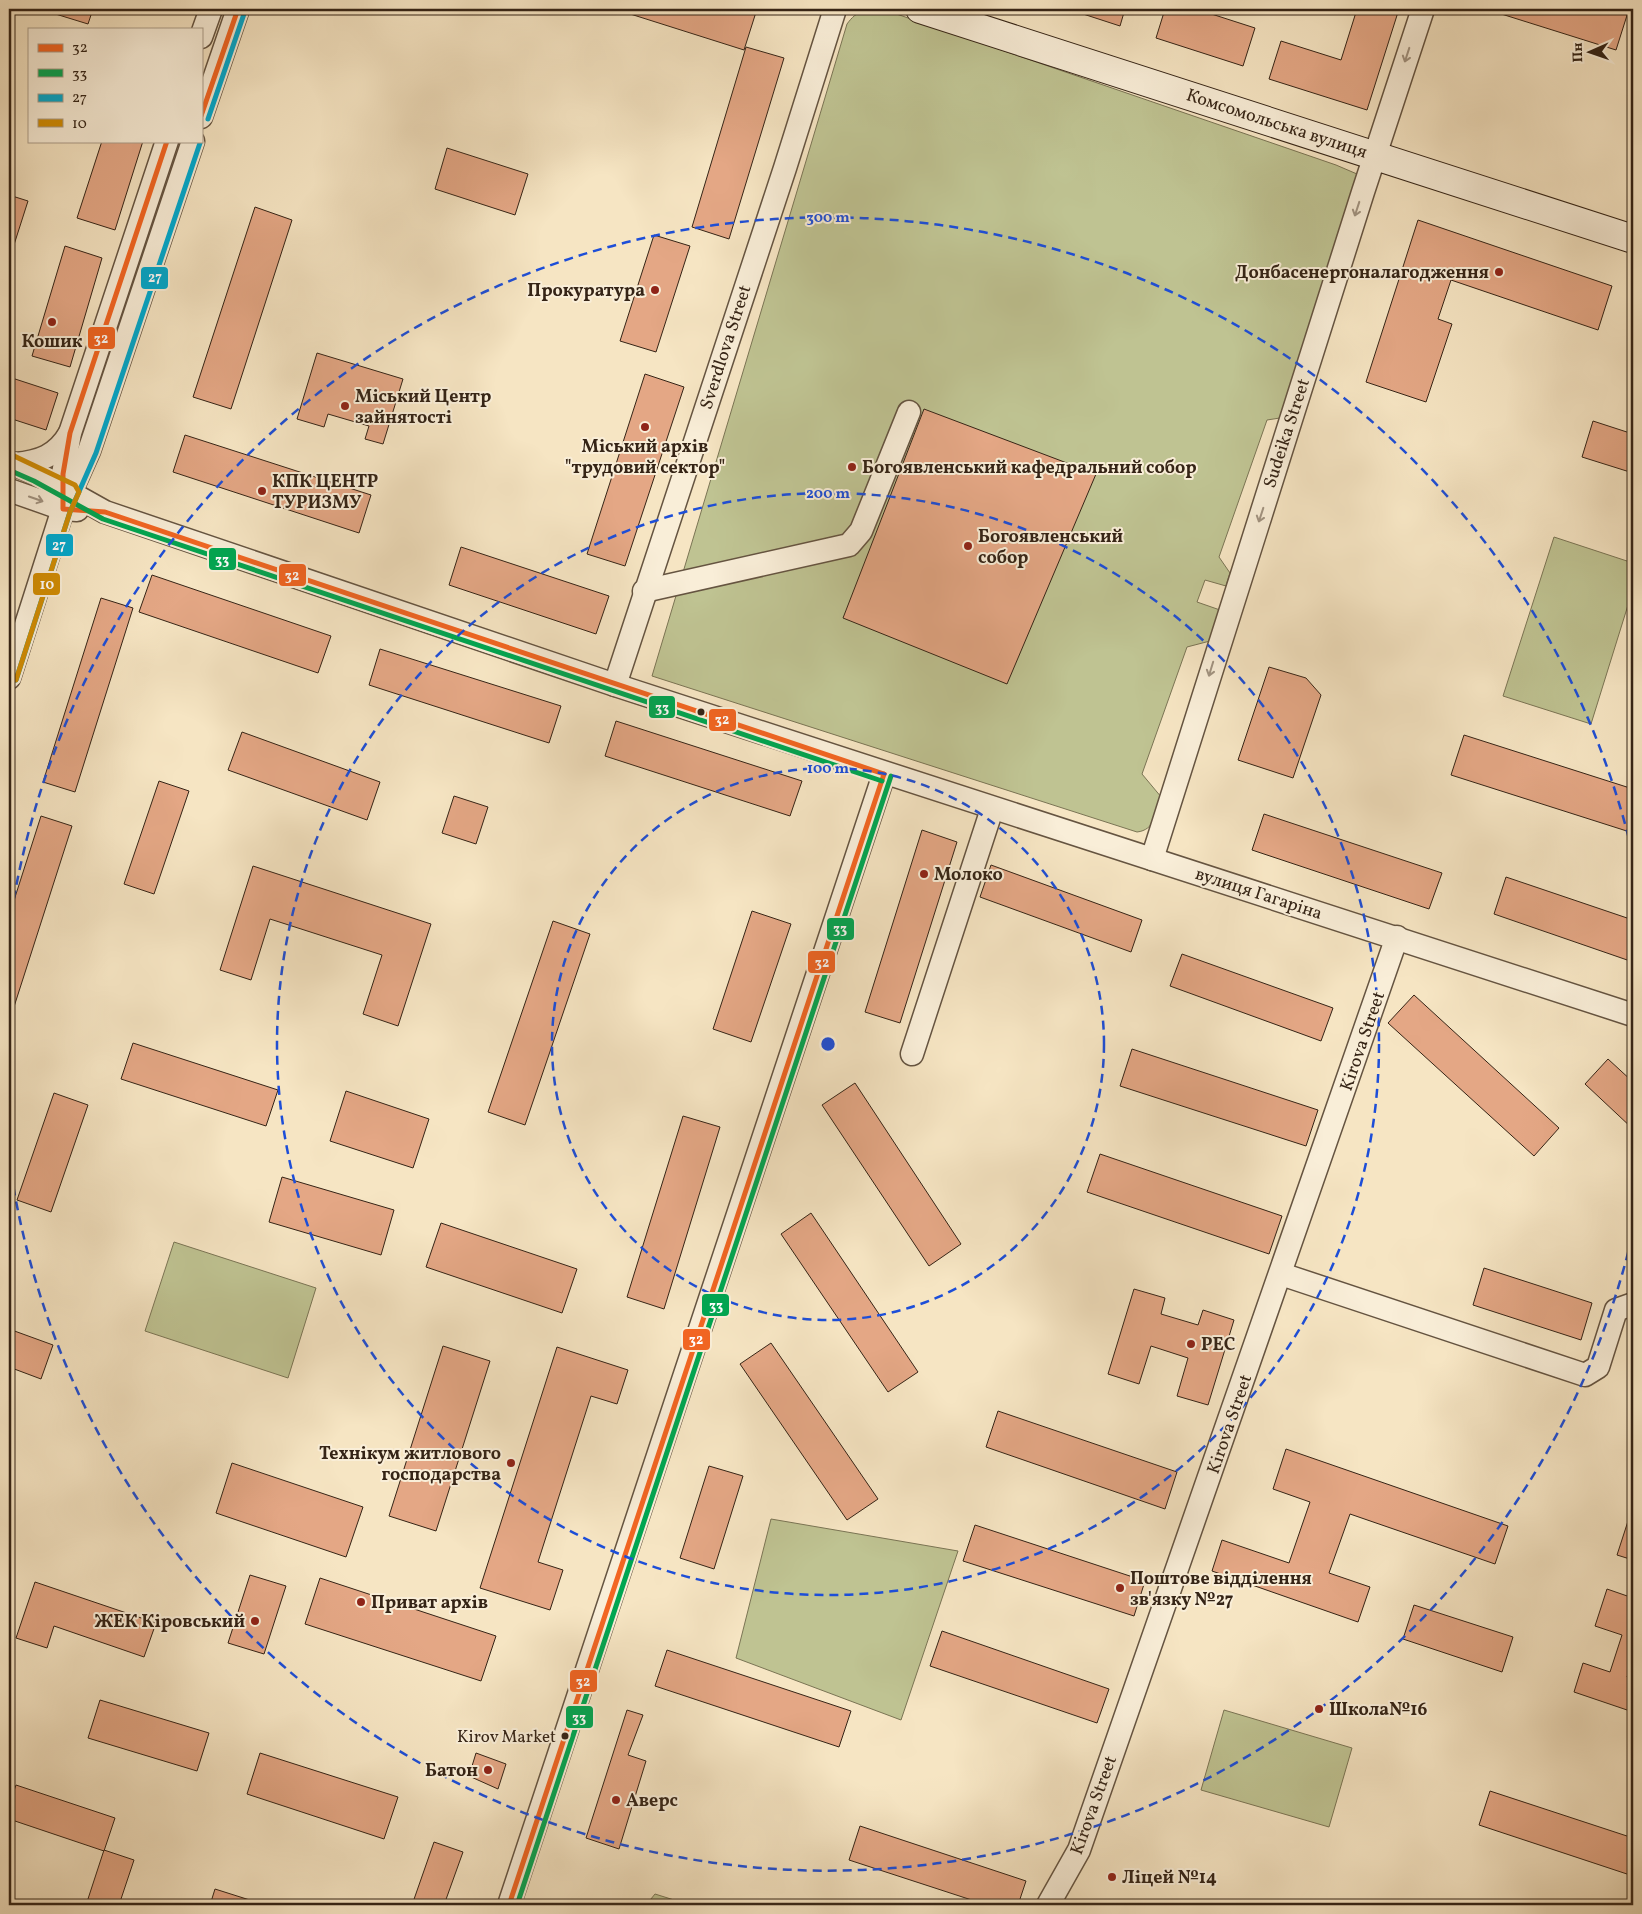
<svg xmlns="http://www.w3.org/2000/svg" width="1642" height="1914" viewBox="0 0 1642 1914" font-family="Vollkorn,serif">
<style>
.green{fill:#bfc392;stroke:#7a7454}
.building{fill:#e4a785;stroke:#352416}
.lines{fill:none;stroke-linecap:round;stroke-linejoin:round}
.street-casing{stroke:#655441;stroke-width:25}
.secondary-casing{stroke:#352416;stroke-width:30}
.street{stroke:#f9eed8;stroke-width:22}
.secondary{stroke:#f9eed8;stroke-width:28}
.bus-1-casing{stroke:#f9eed8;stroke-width:9}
.bus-2-casing{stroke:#f9eed8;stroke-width:9}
.bus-3-casing{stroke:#f9eed8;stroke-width:9}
.bus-4-casing{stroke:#f9eed8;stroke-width:9}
.bus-1{stroke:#f26522;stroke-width:5}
.bus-2{stroke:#00a651;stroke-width:5}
.bus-3{stroke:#00a9ce;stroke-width:5}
.bus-4{stroke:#d08c04;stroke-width:5}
.oneway{stroke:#a19381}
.ring{fill:none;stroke:#1d4ed8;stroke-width:2.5;stroke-dasharray:9 6}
.poi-dot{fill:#8f2418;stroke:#f9eed8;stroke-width:2}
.bus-dot{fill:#352416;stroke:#f9eed8;stroke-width:2}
.labels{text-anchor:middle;stroke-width:4;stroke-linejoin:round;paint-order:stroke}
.bus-label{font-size:17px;fill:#352416;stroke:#f9eed8;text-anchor:end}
.street-label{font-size:18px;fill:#352416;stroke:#f9eed8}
.poi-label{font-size:18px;font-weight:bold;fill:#352416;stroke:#f9eed8;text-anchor:start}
.centre{fill:#1d4ed8;stroke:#f9eed8;stroke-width:2.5}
.ring-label{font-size:15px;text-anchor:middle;font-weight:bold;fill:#1d4ed8;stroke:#f9eed8;stroke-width:4;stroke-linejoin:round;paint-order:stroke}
.line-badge{stroke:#f9eed8;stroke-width:2}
.badge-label{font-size:14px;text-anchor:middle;font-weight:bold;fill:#fff}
</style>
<rect width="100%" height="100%" fill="#f6e5c3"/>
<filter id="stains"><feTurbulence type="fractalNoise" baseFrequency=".004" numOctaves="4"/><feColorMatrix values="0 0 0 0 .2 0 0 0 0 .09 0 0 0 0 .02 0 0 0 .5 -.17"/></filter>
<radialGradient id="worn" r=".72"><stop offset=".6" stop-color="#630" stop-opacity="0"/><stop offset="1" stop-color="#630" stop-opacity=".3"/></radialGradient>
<g class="green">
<path d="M 882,9 L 1336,165 L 1357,174 L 1361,182 L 1361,206 L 1280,418 L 1267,420 L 1219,557 L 1230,573 L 1226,586 L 1205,580 L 1197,602 L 1220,610 L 1210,641 L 1187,647 L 1142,774 L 1162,798 C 1156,813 1155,830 1137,832 L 652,676 L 847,24 C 857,10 866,9 882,9 Z"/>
<polygon points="1554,537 1633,563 1633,589 1591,724 1503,696"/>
<polygon points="174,1242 316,1288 288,1378 145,1331"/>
<polygon points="771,1519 958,1551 901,1720 736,1658"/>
<polygon points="1224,1710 1352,1748 1329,1827 1201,1790"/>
<polygon points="655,1894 690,1905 646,1905"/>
</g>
<g class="building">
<polygon points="50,9 93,9 88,24 49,12"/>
<polygon points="624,9 757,9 744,50 624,12"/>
<polygon points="1077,9 1125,9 1120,26 1077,12"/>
<polygon points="1165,9 1196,9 1255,28 1243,66 1156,38"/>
<polygon points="1357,9 1399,9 1367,110 1269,79 1281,41 1341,60"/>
<polygon points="1495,9 1629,9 1616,50 1495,12"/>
<polygon points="746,47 784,58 729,239 692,227"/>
<polygon points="102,141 143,141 115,230 77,218"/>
<polygon points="447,148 528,174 515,215 435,189"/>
<polygon points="9,195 28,201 12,251 9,250"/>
<polygon points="255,207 292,220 231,409 193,397"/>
<polygon points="1418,220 1612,286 1598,330 1451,280 1438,319 1452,324 1426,402 1366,382"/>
<polygon points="654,235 690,246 656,352 620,341"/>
<polygon points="65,246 102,258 70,367 32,356"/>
<polygon points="317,353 403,379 383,444 365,439 369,426 328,414 324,427 297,419"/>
<polygon points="645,374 684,387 625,566 587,554"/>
<polygon points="9,377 58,393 46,430 9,418"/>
<polygon points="924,409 1096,474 1007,684 843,618"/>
<polygon points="1593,421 1633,434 1633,473 1582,457"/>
<polygon points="185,435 371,495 359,533 173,472"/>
<polygon points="461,547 609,596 596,634 449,585"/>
<polygon points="152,575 331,636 318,673 139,612"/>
<polygon points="101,598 133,608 75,792 43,782"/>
<polygon points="380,649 561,706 549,743 369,685"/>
<polygon points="1269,667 1306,678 1321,695 1293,778 1238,760"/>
<polygon points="616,721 802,781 790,816 605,756"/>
<polygon points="242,732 380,782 367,820 228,770"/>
<polygon points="1464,735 1633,789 1633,833 1451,775"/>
<polygon points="159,781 189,791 154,894 124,884"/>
<polygon points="454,796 488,807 476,844 442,833"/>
<polygon points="1264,814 1442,873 1429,909 1252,850"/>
<polygon points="41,816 72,826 12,1013 9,1013 9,916"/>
<polygon points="922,830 957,842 900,1023 865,1012"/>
<polygon points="991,865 1142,920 1131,952 980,897"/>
<polygon points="253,866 431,924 398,1026 363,1014 382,955 270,919 251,980 220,970"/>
<polygon points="1506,877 1633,920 1633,962 1494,914"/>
<polygon points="752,911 791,924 751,1042 713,1029"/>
<polygon points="553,921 590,934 525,1125 488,1112"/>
<polygon points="1182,954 1333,1008 1321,1041 1170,986"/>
<polygon points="1414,995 1559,1128 1534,1156 1388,1023"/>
<polygon points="133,1043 278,1090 266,1126 121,1079"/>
<polygon points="1132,1049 1318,1110 1306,1146 1120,1086"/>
<polygon points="1608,1059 1633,1082 1633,1129 1585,1084"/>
<polygon points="855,1083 961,1244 929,1266 822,1105"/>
<polygon points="346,1091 429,1119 413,1168 330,1141"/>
<polygon points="54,1093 88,1105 51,1212 17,1200"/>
<polygon points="683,1116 720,1127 664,1309 627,1297"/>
<polygon points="1100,1154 1282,1216 1269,1254 1087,1192"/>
<polygon points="282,1177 394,1210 381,1255 269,1222"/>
<polygon points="811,1213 918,1372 888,1392 781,1234"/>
<polygon points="441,1223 577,1269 562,1313 426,1267"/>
<polygon points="1484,1268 1592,1303 1581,1340 1473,1305"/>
<polygon points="1134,1289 1165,1298 1161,1314 1198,1325 1203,1310 1234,1320 1208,1405 1177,1396 1188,1358 1151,1346 1139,1384 1108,1374"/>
<polygon points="9,1329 53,1345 41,1379 9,1367"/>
<polygon points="771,1343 878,1499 847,1520 740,1364"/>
<polygon points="443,1346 490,1361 436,1531 389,1516"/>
<polygon points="557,1347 628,1370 617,1404 591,1396 538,1562 563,1570 550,1610 480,1588"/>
<polygon points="998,1411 1177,1472 1165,1509 986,1447"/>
<polygon points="1286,1449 1508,1526 1495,1564 1350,1514 1329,1573 1370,1587 1358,1622 1212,1571 1222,1540 1289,1563 1310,1502 1273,1489"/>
<polygon points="232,1463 363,1507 346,1557 216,1513"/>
<polygon points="709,1466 743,1476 714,1569 680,1558"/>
<polygon points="1630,1515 1633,1516 1633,1560 1617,1555"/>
<polygon points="975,1525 1145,1581 1134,1616 963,1561"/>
<polygon points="250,1575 286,1586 264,1654 228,1643"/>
<polygon points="320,1578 496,1636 481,1681 305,1624"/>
<polygon points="35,1582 156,1623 144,1657 54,1626 47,1648 16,1638"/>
<polygon points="1607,1589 1633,1598 1633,1659 1627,1677 1633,1679 1633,1712 1574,1692 1583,1663 1610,1672 1622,1635 1595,1626"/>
<polygon points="1414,1605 1513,1637 1502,1672 1403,1639"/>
<polygon points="942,1631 1109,1689 1097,1723 930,1666"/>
<polygon points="667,1650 851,1711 839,1747 655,1686"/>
<polygon points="100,1700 209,1733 197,1771 88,1738"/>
<polygon points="627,1710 643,1715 628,1755 646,1761 619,1849 586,1838"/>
<polygon points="260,1753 398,1797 384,1839 247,1794"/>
<polygon points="476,1753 506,1764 498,1789 469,1776"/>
<polygon points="16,1785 115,1818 104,1851 9,1819 9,1805"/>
<polygon points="1490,1791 1633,1838 1633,1876 1479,1825"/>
<polygon points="860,1826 1026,1881 1018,1905 987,1905 849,1860"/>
<polygon points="434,1842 463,1852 444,1905 412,1905"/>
<polygon points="104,1850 134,1860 119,1905 86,1905"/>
<polygon points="215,1889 256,1902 255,1905 210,1905"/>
</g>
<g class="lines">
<g class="street-casing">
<g id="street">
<polyline points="201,37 211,9"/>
<polyline points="201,117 238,9"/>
<polyline points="9,462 37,474 105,512 615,685 1633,1015"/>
<path d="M 15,464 C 39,462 57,456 70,433"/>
<polyline points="9,490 63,509 77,510"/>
<polyline points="63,500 63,474 70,433 167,141"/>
<polyline points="644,591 849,545 861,531 909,412"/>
<polyline points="9,678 63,509 89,451 193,141"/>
<polyline points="615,685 785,168 835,9"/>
<polyline points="1152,859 1363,192 1423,9"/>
<polyline points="912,1054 992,809"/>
<polyline points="1281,1274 1585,1375 1598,1367 1616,1310 1633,1304"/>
<polyline points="509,1905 884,774"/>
<polyline points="1048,1905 1079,1850 1397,937"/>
</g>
</g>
<g class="secondary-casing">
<polyline id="secondary" points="920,9 1633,239"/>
</g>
<use href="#street" class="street"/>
<use href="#secondary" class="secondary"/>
<g class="bus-1-casing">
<g id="bus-1">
<polyline points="201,116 238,9"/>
<polyline points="167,141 70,433 63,474 63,509 105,512 884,774"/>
<polyline points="509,1905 884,774"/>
</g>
</g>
<g class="bus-2-casing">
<g id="bus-2">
<polyline points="9,470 34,481 103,519 882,781"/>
<polyline points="517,1905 891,776"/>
</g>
</g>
<g class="bus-3-casing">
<g id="bus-3">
<polyline points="208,119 245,11"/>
<polyline points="16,680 70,512 96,453 200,143"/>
</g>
</g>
<g class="bus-4-casing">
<polyline id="bus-4" points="12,455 75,485 79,492 70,512 16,680"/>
</g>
<use href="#bus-1" class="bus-1"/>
<use href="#bus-2" class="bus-2"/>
<use href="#bus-3" class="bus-3"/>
<use href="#bus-4" class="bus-4"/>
</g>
<defs><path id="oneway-shaft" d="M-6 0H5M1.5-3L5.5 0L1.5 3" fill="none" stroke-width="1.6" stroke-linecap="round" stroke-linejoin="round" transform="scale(1.25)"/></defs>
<g class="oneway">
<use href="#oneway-shaft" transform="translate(1407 55) rotate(108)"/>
<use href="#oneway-shaft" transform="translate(1357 209) rotate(108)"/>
<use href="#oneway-shaft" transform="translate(36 499) rotate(19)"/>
<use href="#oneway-shaft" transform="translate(1261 515) rotate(108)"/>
<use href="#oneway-shaft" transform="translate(1211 669) rotate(107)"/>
</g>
<g class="ring">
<circle cx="828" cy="1044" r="276"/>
<circle cx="828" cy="1044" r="551"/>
<path d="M1632 1237A827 827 0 0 1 9 1159M9 929A827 827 0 0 1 1632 851"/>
</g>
<g class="poi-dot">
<circle cx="1499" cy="272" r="5"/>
<circle cx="655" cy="290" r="5"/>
<circle cx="52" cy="322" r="5"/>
<circle cx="345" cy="406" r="5"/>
<circle cx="645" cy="427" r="5"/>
<circle cx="852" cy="467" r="5"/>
<circle cx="262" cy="491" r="5"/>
<circle cx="968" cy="546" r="5"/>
<circle cx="924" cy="874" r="5"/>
<circle cx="1191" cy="1344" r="5"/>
<circle cx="511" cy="1463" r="5"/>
<circle cx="1120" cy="1588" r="5"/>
<circle cx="361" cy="1602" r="5"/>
<circle cx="255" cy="1621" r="5"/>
<circle cx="1319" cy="1709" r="5"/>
<circle cx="488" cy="1770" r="5"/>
<circle cx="616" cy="1800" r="5"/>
<circle cx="1112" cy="1877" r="5"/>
</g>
<g class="bus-dot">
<circle cx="701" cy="712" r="4.5"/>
<circle cx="565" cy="1736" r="4.5"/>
</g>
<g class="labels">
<g class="bus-label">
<text x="556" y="1742">Kirov Market</text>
</g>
<g class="street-label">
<text transform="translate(1277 123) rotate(18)" y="6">Комсомольська вулиця</text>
<text transform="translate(725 347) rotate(-72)" y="6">Sverdlova Street</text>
<text transform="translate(1286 433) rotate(-72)" y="6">Sudeika Street</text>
<text transform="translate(1259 893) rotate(18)" y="6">вулиця Гагаріна</text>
<text transform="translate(1362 1041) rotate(-71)" y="6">Kirova Street</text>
<text transform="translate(1229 1424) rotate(-71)" y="6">Kirova Street</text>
<text transform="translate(1093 1805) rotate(-70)" y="6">Kirova Street</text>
</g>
<g class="poi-label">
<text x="1489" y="278" text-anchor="end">Донбасенергоналагодження</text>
<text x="645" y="296" text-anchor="end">Прокуратура</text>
<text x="52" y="347" text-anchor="middle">Кошик</text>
<text x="355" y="402">Міський Центр<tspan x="355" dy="21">зайнятості</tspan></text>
<text x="645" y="452" text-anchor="middle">Міський архів<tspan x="645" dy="21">"трудовий сектор"</tspan></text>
<text x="862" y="473">Богоявленський кафедральний собор</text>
<text x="272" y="487">КПК ЦЕНТР<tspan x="272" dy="21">ТУРИЗМУ</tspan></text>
<text x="978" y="542">Богоявленський<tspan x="978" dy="21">собор</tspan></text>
<text x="934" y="880">Молоко</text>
<text x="1201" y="1350">РЕС</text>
<text x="501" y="1459" text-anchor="end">Технікум житлового<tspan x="501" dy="21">господарства</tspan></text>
<text x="1130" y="1584">Поштове відділення<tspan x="1130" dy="21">зв'язку №27</tspan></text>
<text x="371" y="1608">Приват архів</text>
<text x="245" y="1627" text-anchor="end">ЖЕК Кіровський</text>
<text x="1329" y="1715">Школа№16</text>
<text x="478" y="1776" text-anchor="end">Батон</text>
<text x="626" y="1806">Аверс</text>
<text x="1122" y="1883">Ліцей №14</text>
</g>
</g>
<circle cx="828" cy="1044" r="8" class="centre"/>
<g class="ring-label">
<text x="828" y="222">300 m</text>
<text x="828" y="498">200 m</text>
<text x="828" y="773">100 m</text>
</g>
<g class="line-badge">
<rect x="140" y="266" width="29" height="24" rx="5" fill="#00a9ce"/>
<rect x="87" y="326" width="29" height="24" rx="5" fill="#f26522"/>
<rect x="45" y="533" width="29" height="24" rx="5" fill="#00a9ce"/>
<rect x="208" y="547" width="29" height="24" rx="5" fill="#00a651"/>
<rect x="278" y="563" width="29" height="24" rx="5" fill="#f26522"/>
<rect x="32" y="572" width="29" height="24" rx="5" fill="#d08c04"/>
<rect x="648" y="695" width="28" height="24" rx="5" fill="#00a651"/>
<rect x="708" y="708" width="29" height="24" rx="5" fill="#f26522"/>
<rect x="826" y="917" width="29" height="24" rx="5" fill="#00a651"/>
<rect x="807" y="950" width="29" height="24" rx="5" fill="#f26522"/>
<rect x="701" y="1293" width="29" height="24" rx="5" fill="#00a651"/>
<rect x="682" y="1328" width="29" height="23" rx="5" fill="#f26522"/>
<rect x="569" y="1669" width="29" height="24" rx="5" fill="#f26522"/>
<rect x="565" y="1705" width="29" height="24" rx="5" fill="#00a651"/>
</g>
<g class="badge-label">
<text x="155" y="282">27</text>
<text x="101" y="343">32</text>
<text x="59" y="550">27</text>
<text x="222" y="564">33</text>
<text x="292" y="580">32</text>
<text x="47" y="589">10</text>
<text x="662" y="712">33</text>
<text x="722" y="724">32</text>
<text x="840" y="933">33</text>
<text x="822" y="967">32</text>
<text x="716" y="1310">33</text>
<text x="696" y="1344">32</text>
<text x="583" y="1686">32</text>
<text x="579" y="1722">33</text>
</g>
<rect width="1642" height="1914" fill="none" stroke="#f6e5c3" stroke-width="30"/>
<rect x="10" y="10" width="1622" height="1894" fill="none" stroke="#352416" stroke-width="2.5"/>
<rect x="15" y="15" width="1612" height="1884" fill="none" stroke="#352416"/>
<rect x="28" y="28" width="175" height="115" fill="#f9eed8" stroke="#ab9d8a"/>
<rect x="38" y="44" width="25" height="8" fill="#f26522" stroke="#ab9d8a"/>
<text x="72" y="52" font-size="15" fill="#352416">32</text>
<rect x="38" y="69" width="25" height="8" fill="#00a651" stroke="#ab9d8a"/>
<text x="72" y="78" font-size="15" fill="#352416">33</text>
<rect x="38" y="94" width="25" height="8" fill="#00a9ce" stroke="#ab9d8a"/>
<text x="72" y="102" font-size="15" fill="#352416">27</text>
<rect x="38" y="119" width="25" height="8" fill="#d08c04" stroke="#ab9d8a"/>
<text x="72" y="128" font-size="15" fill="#352416">10</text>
<g transform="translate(1590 52) rotate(268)" stroke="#f9eed8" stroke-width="4" paint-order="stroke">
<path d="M0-4L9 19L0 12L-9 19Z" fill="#352416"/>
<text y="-8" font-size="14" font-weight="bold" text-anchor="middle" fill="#352416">Пн</text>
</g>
<rect width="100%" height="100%" filter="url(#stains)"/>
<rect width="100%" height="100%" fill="url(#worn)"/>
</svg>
